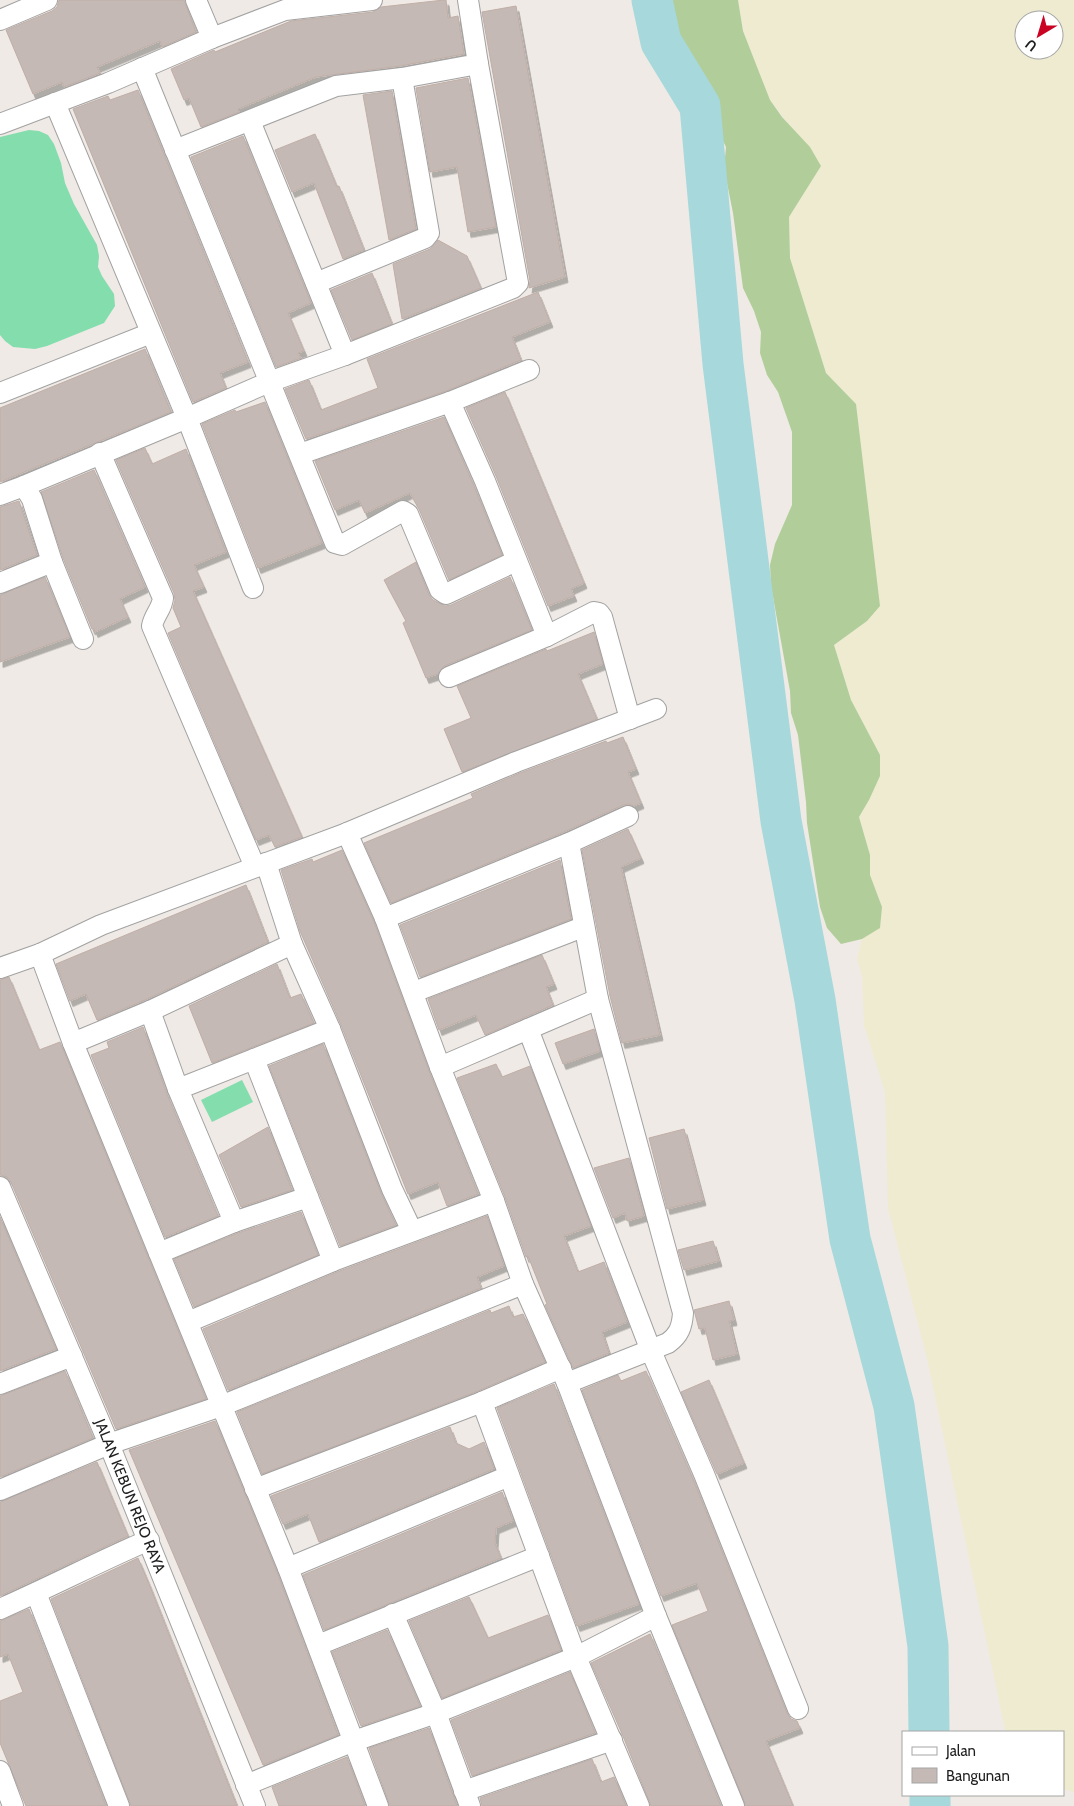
<svg xmlns="http://www.w3.org/2000/svg" width="1074" height="1806" viewBox="0 0 1074 1806" font-family="Cabin,sans-serif">
<style>
.farmland{fill:#eeebd0;fill-rule:evenodd}
.forest{fill:#b1ce9a}
.pitch{fill:#84ddad}
.lines{fill:none;stroke-linecap:round;stroke-linejoin:round}
.river{stroke:#a6d8dc;stroke-width:41}
.building{fill:#c4b9b4;stroke:#c1aea7;filter:url(#shadow)}
.minor-casing{stroke:#a2a2a2;stroke-width:22}
.minor{stroke:#fff;stroke-width:20}
.labels{text-anchor:middle;stroke-width:4;stroke-linejoin:round;paint-order:stroke}
.street-label{font-size:15px;fill:#1e1e1e;stroke:#fff}
</style>
<defs>
<filter id="shadow"><feDropShadow dx="3" dy="5.5" stdDeviation="0" flood-color="#0004"/></filter>
</defs>
<rect width="100%" height="100%" fill="#efeae5"/>
<path class="farmland" d="M 738,0 L 1074,0 L 1074,1792 L 1063,1789 L 1063,1732 L 1006,1732 L 1005,1729 L 927,1358 L 888,1208 L 885,1092 L 864,1025 L 862,976 L 857,959 L 862,939 L 880,927 L 882,907 L 870,875 L 870,855 L 859,817 L 869,800 L 880,755 L 851,700 L 834,645 L 867,621 L 856,404 L 826,373 L 790,258 L 789,217 L 821,166 L 770,100 L 743,31 ZM 1024,20 L 1054,20 L 1054,50 L 1024,50 Z"/>
<polygon class="forest" points="669,0 738,0 743,31 770,100 782,117 810,147 821,166 789,217 790,258 826,373 856,404 880,606 867,621 834,645 851,700 880,755 880,776 869,800 859,817 870,855 870,875 882,907 880,928 862,939 841,944 827,928 820,907 807,823 806,802 798,735 791,713 790,691 771,586 770,565 775,544 792,505 792,432 778,392 767,375 760,353 761,332 754,311 743,288 733,213 724,168 726,147 685,64 672,23"/>
<g class="pitch">
<polygon points="29,130 39,131 48,135 54,144 61,163 65,183 74,204 97,245 99,256 98,267 102,276 114,294 115,306 104,323 47,346 35,349 13,347 5,341 0,335 0,137"/>
<polygon points="242,1080 253,1102 212,1122 201,1100"/>
</g>
<g class="lines">
<g class="river">
<polyline points="652,0 661,42 700,106 723,364 781,821 815,1000 850,1239 894,1406 928,1646 929,1732"/>
<polyline points="930,1795 930,1806"/>
</g>
</g>
<g class="building">
<polygon points="59,0 184,0 196,32 162,47 160,41 97,67 100,73 64,87 62,82 33,94 6,30 52,11 57,7"/>
<polygon points="444,0 446,0 448,18 458,16 464,54 400,66 316,77 238,109 239,112 201,127 189,98 184,100 171,69 214,50 215,52 291,21 373,12 381,7"/>
<polygon points="516,6 565,277 529,288 530,281 482,12"/>
<polygon points="468,78 496,227 468,232 457,167 430,172 416,88"/>
<polygon points="138,90 248,362 220,373 226,388 193,402 73,109 108,96 110,100"/>
<polygon points="392,91 416,229 389,240 363,95"/>
<polygon points="315,134 337,187 339,186 364,250 343,259 314,183 292,192 275,150"/>
<polygon points="243,136 311,303 288,313 304,351 298,353 301,358 276,367 191,157"/>
<polygon points="438,240 467,256 481,288 402,319 393,264 430,249"/>
<polygon points="372,273 392,324 352,340 331,290"/>
<polygon points="538,292 550,322 512,337 521,360 446,391 306,439 285,389 309,380 321,410 378,388 367,359"/>
<polygon points="145,349 171,412 0,482 0,408"/>
<polygon points="505,392 584,583 571,589 574,596 548,606 496,476 466,408"/>
<polygon points="265,402 322,543 258,568 202,424 235,410 236,412"/>
<polygon points="444,417 474,486 502,555 449,580 419,509 410,493 365,513 359,500 335,510 315,461"/>
<polygon points="145,448 152,464 186,449 226,552 194,565 204,587 193,591 302,837 275,847 269,835 256,840 168,633 181,627 173,608 175,600 174,593 116,460"/>
<polygon points="94,470 145,587 120,599 128,617 95,632 94,629 92,629 63,558 41,492"/>
<polygon points="19,501 37,555 0,570 0,507"/>
<polygon points="416,562 429,595 433,600 445,606 451,605 510,577 532,630 444,666 438,674 426,678 403,623 406,621 384,580"/>
<polygon points="45,577 70,637 0,662 0,595"/>
<polygon points="594,632 603,664 578,674 597,719 462,772 444,729 471,718 457,686 546,649 547,651"/>
<polygon points="623,737 636,769 628,772 641,803 634,806 629,804 623,805 564,832 391,903 364,843 473,798 471,794 520,773 606,741 607,743"/>
<polygon points="628,829 641,858 621,867 660,1035 622,1043 610,996 582,850"/>
<polygon points="342,850 374,922 429,1071 478,1194 447,1206 438,1182 408,1194 341,1025 300,931 281,870 312,859 313,862"/>
<polygon points="560,860 571,919 420,977 400,925"/>
<polygon points="246,885 268,942 145,1000 97,1020 86,994 70,1001 56,964"/>
<polygon points="542,955 554,984 546,987 553,1005 485,1035 476,1015 439,1030 428,999"/>
<polygon points="277,964 290,998 301,994 314,1023 212,1063 189,1006"/>
<polygon points="9,977 39,1050 60,1042 206,1399 116,1429 11,1182 7,1177 0,1175 0,980"/>
<polygon points="143,1027 167,1094 218,1216 165,1237 91,1055 109,1048 107,1042"/>
<polygon points="594,1029 600,1051 563,1064 555,1043"/>
<polygon points="323,1044 381,1193 396,1225 340,1246 269,1066"/>
<polygon points="496,1064 502,1077 530,1066 591,1226 564,1236 578,1272 604,1262 627,1322 602,1332 609,1353 573,1368 545,1305 547,1304 528,1256 526,1257 505,1197 457,1078"/>
<polygon points="268,1127 292,1190 241,1207 219,1155"/>
<polygon points="684,1129 703,1200 667,1209 649,1138"/>
<polygon points="629,1158 644,1216 627,1221 625,1213 613,1218 594,1168"/>
<polygon points="301,1212 318,1255 194,1307 174,1259 238,1233"/>
<polygon points="487,1216 504,1266 477,1277 481,1288 228,1390 203,1329 337,1272"/>
<polygon points="0,1217 56,1349 0,1371"/>
<polygon points="713,1241 719,1261 684,1270 678,1250"/>
<polygon points="729,1301 734,1320 729,1321 737,1354 713,1360 705,1328 699,1329 694,1310"/>
<polygon points="509,1306 513,1317 523,1314 545,1362 478,1391 262,1474 237,1412 490,1310 491,1313"/>
<polygon points="65,1371 93,1438 0,1477 0,1396"/>
<polygon points="646,1371 693,1479 787,1713 791,1719 797,1721 800,1728 766,1741 793,1806 746,1806 672,1625 708,1611 697,1583 661,1596 582,1390 618,1375 621,1381"/>
<polygon points="709,1380 744,1463 717,1474 681,1392"/>
<polygon points="554,1384 639,1604 577,1626 497,1408"/>
<polygon points="215,1421 277,1572 338,1735 263,1765 129,1450"/>
<polygon points="450,1427 456,1443 469,1449 484,1442 494,1469 319,1542 308,1514 283,1524 271,1496"/>
<polygon points="97,1462 128,1536 0,1596 0,1502"/>
<polygon points="502,1492 513,1521 496,1528 495,1543 501,1558 324,1630 303,1575"/>
<polygon points="138,1558 149,1584 237,1806 131,1806 51,1599"/>
<polygon points="469,1597 488,1638 548,1615 561,1650 442,1698 409,1621"/>
<polygon points="29,1609 106,1806 26,1806 0,1743 0,1701 23,1692 8,1654 0,1657 0,1621"/>
<polygon points="387,1630 420,1706 361,1726 332,1652"/>
<polygon points="650,1634 721,1806 651,1806 623,1736 591,1663"/>
<polygon points="570,1672 595,1733 472,1776 451,1720"/>
<polygon points="429,1728 457,1806 390,1806 369,1748"/>
<polygon points="347,1757 365,1806 279,1806 272,1787"/>
<polygon points="592,1759 601,1782 614,1777 626,1806 482,1806 480,1798"/>
</g>
<g class="lines">
<g class="minor-casing">
<g id="minor">
<polyline points="196,0 212,38"/>
<polyline points="0,20 47,0"/>
<polyline points="142,68 335,543 342,545 403,511 408,514 440,590 446,594 516,561"/>
<polyline points="55,103 187,418 253,588"/>
<polyline points="250,121 345,355"/>
<polyline points="0,124 108,83 212,38 285,10 372,0"/>
<polyline points="175,150 336,86 402,78 478,64 468,0"/>
<polyline points="316,283 425,238 429,233 402,78"/>
<polyline points="0,393 151,333"/>
<path d="M 100,453 L 163,598 C 162,609 154,615 152,626 L 255,867"/>
<polyline points="300,454 450,402 529,370"/>
<polyline points="0,495 24,486"/>
<polyline points="0,583 52,562"/>
<polyline points="547,636 594,612 599,613 602,617 630,719"/>
<polyline points="83,639 52,562 32,499 24,486 187,418 269,382 345,355 513,288 518,283 478,64"/>
<polyline points="449,677 547,636 485,481 450,402"/>
<polyline points="347,833 385,918 440,1067 494,1201 523,1284 567,1383 656,1616 734,1806"/>
<polyline points="266,863 292,944 330,1029 392,1189 412,1231"/>
<polyline points="385,918 569,843 628,816"/>
<polyline points="40,954 73,1043 288,1568 378,1806"/>
<polyline points="0,968 40,954 101,925 347,833 516,762 656,709"/>
<polyline points="414,992 583,927"/>
<polyline points="150,1011 178,1089 234,1222"/>
<polyline points="528,1029 651,1351 704,1474 798,1709"/>
<polyline points="73,1043 150,1011 292,944"/>
<polyline points="254,1059 333,1261"/>
<polyline points="440,1067 598,999 569,843"/>
<polyline points="178,1089 330,1029"/>
<polyline points="0,1187 109,1444 255,1806"/>
<polyline points="159,1253 234,1222 308,1197"/>
<polyline points="188,1322 333,1261 494,1201"/>
<path d="M 567,1383 L 668,1343 C 679,1335 682,1327 683,1313 L 598,999"/>
<polyline points="0,1384 72,1356"/>
<polyline points="482,1402 576,1657 639,1806"/>
<polyline points="255,1489 482,1402 561,1368"/>
<polyline points="0,1490 109,1444 221,1406 523,1284"/>
<polyline points="288,1568 509,1476"/>
<polyline points="36,1593 119,1806"/>
<path d="M 0,1609 C 50,1587 98,1562 149,1540"/>
<polyline points="393,1614 436,1713 470,1806"/>
<polyline points="318,1645 539,1556"/>
<polyline points="0,1771 13,1806"/>
<polyline points="246,1785 354,1741 436,1713 576,1657 656,1616"/>
<polyline points="464,1791 612,1740"/>
</g>
</g>
<use href="#minor" class="minor"/>
</g>
<g class="labels">
<g class="street-label">
<text transform="translate(130 1496) rotate(68)" y="5">JALAN KEBUN REJO RAYA</text>
</g>
</g>
<rect x="902" y="1731" width="162" height="65" fill="#ffffff" stroke="#a5a5a5"/>
<rect x="912" y="1747" width="25" height="8" fill="#ffffff" stroke="#a5a5a5"/>
<text x="946" y="1756" font-size="15" fill="#1e1e1e">Jalan</text>
<rect x="912" y="1768" width="25" height="15" fill="#c4b9b4" stroke="#a5a5a5"/>
<text x="946" y="1781" font-size="15" fill="#1e1e1e">Bangunan</text>
<g transform="translate(1039 35) rotate(218)"><circle r="24" fill="#ffffff" stroke="#a5a5a5"/>
<path d="M0-4L9 19L0 12L-9 19Z" fill="#ca0322"/>
<text y="-8" font-size="14" font-weight="bold" text-anchor="middle" fill="#1e1e1e">U</text>
</g>
</svg>
